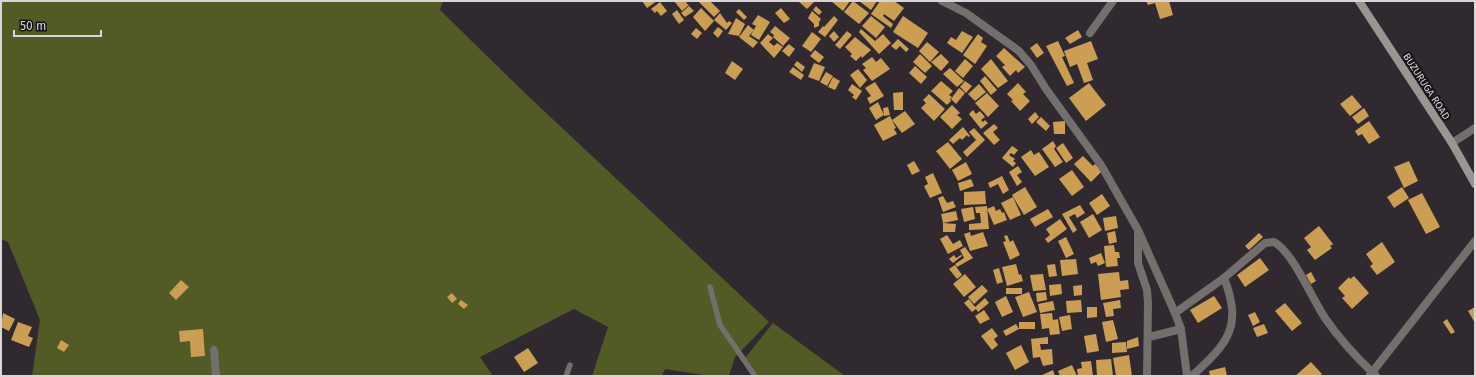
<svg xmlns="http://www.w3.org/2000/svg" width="1476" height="377" viewBox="0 0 1476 377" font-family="'Fira Sans',sans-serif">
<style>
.green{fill:#525a25}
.building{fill:#cb9e54}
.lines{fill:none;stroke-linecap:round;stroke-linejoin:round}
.service{stroke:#726f6c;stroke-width:5.5}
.minor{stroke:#726f6c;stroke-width:8}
.secondary{stroke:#9a9590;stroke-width:8}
.labels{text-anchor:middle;stroke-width:4;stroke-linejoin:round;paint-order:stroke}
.street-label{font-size:10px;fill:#d9d5d9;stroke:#161416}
</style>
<rect width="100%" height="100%" fill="#302a30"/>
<g class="green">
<polygon points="1,1 443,1 440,10 527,95 769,322 735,357 729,376 710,376 665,369 662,376 592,376 608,327 574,309 480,357 493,376 32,376 40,320 8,242 1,239"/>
<polygon points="773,323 845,376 758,376 745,358"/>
</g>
<g class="building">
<polygon points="642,1 657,1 647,8"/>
<polygon points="674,1 688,1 686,3 689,5 682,11"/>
<polygon points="698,1 710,1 720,11 714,17"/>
<polygon points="798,1 815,1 807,9"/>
<polygon points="831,1 850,1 843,11"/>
<polygon points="853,1 869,13 859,24 844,12"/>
<polygon points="859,1 877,1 871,10"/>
<polygon points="880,1 894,1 904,8 894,21 884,14 883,16 893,24 891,28 871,14"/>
<polygon points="1146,1 1169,1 1173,15 1160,19 1155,3 1148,5"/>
<polygon points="660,2 667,11 661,16 657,11 655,13 651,9"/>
<polygon points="689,6 694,11 685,17 681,13"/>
<polygon points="816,6 822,12 819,15 813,10"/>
<polygon points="701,8 714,21 705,31 693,17"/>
<polygon points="781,8 790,19 784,23 775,13"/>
<polygon points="739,9 747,17 744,20 736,12"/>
<polygon points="677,10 684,20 679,24 672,14"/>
<polygon points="812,11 821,19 819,22 819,26 814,28 814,24 808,18"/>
<polygon points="720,13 727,23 729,21 732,23 726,30 714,20"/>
<polygon points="758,15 770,22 759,40 751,35 756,26 752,24"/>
<polygon points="834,16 838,20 825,37 818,32 823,26 824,27"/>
<polygon points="871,16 885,27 876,38 862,26"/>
<polygon points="903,16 928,33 918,48 893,32"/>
<polygon points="736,18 745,24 739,36 728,34"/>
<polygon points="748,25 754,30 749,36 758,42 753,48 739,37"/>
<polygon points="775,26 790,38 783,46 773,37 774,35 770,32"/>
<polygon points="718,27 723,31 718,38 713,33"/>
<polygon points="696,28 702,33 697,39 691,34"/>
<polygon points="861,29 875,41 883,34 891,43 879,54 859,32"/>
<polygon points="1078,30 1082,37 1070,44 1065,38"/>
<polygon points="834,31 839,37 834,42 829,36"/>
<polygon points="847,31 852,35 840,49 835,45"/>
<polygon points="962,31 973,37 962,53 947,43 951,37 956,40"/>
<polygon points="812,32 821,39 811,52 802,46"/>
<polygon points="768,34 773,38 769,42 774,46 777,43 783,47 774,58 760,43"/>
<polygon points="978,34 983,38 981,42 987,46 975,64 963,55"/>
<polygon points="855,37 871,50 862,58 861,56 856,61 850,56 852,54 845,47"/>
<polygon points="898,39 909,49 906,52 900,46 896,50 891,46"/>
<polygon points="1058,41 1065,56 1062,57 1074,83 1067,86 1046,46"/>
<polygon points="1091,41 1098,59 1087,63 1093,80 1084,83 1077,64 1070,67 1064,51"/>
<polygon points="927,42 939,52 930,62 919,51"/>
<polygon points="1037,43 1044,53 1037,58 1030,48"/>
<polygon points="789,44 795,49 789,57 782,51"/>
<polygon points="1004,48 1025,67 1018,73 1016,70 1010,76 1002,67 1005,65 996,56"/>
<polygon points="815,50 824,57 819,63 810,56"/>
<polygon points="920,54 932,66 925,73 913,62"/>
<polygon points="941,54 949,62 941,71 931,62"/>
<polygon points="872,57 876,62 881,58 890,69 872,81 863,70 866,68 862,64"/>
<polygon points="965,59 973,66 963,78 955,71"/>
<polygon points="991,59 1008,81 998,88 981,69"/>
<polygon points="732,61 743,69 735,80 725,73"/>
<polygon points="797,61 805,67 802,72 794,65"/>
<polygon points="814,63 825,67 819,81 808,77"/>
<polygon points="915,66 927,77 921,84 909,73"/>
<polygon points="793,67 804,75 801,80 789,72"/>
<polygon points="950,68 964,81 957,87 943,74"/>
<polygon points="858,69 867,80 860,88 850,75"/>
<polygon points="826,72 833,76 827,86 820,82"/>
<polygon points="985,76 997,90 991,95 980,81"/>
<polygon points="833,77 840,81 835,90 828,87"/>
<polygon points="941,81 953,91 949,95 952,97 950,99 951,101 947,105 931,91"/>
<polygon points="965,81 972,86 966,93 960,87"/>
<polygon points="875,82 884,96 870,104 867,98 871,96 865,88"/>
<polygon points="1018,83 1026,92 1023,94 1030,101 1020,111 1011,101 1013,100 1007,94"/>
<polygon points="1089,83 1106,105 1086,121 1069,98"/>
<polygon points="852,84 862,91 856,100 852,97 854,95 848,90"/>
<polygon points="979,84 986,92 975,101 968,94"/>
<polygon points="959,88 965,93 956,104 951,99"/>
<polygon points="903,92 903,110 894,110 893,93"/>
<polygon points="987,93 999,106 988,117 975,103"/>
<polygon points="929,94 945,109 934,121 921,108 926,103 923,100"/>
<polygon points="1352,95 1362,107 1350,116 1340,104"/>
<polygon points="878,102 884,115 876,120 869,108"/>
<polygon points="952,105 960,113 957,115 962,119 952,129 940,117"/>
<polygon points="888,107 890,115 884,116 883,108"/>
<polygon points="1364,108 1369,116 1358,124 1352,117"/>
<polygon points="973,110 976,114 980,111 985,117 981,120 983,122 985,120 988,123 981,129 969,114"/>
<polygon points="905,111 915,124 902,133 892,120"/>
<polygon points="1035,112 1039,117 1032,124 1028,119"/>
<polygon points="890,116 896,128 894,129 897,134 883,141 874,125"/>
<polygon points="1041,117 1050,126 1046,131 1036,122"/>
<polygon points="1065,121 1065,134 1054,134 1053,122"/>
<polygon points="1369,121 1380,137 1369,144 1362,134 1358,136 1355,131"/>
<polygon points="994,124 998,128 993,132 1000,140 994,145 983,133"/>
<polygon points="963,127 970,136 968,137 967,135 962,140 960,138 953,144 949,140"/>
<polygon points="974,128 985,140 967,157 963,152 976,140 969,132"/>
<polygon points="1053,141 1056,146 1054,149 1063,162 1055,167 1042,149"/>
<polygon points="948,142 962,159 950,169 936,151"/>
<polygon points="1063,143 1073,158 1066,163 1056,148"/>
<polygon points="1012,146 1018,150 1014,155 1011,153 1009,155 1015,159 1013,161 1016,163 1013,167 1002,158"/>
<polygon points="1031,150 1034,155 1039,152 1049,167 1035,176 1021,157"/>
<polygon points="1083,156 1093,166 1095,164 1102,171 1091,182 1074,164"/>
<polygon points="914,161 920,171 912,175 907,165"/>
<polygon points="1409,161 1418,181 1404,188 1394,167"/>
<polygon points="966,162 972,174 958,181 952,170"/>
<polygon points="1018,166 1022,172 1017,175 1022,182 1017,186 1009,172"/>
<polygon points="1072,170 1084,187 1072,196 1059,179"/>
<polygon points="933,173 942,193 930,198 924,186 928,184 925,177"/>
<polygon points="1002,176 1009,190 1003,194 998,184 990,188 988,183"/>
<polygon points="971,179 974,186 960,191 958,183"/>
<polygon points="1025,187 1037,207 1024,215 1012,195"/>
<polygon points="1402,187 1409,198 1394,208 1387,197"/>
<polygon points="985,191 986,204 964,205 964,192"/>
<polygon points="1422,193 1440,227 1426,234 1408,200"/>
<polygon points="1102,194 1110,206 1097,215 1089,203"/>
<polygon points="943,196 947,203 953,201 956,207 943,212 938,198"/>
<polygon points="1013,197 1021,215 1010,220 1001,203"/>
<polygon points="1080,205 1085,213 1077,218 1075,214 1069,217 1077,230 1073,233 1062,214"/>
<polygon points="987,206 989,229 969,230 969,224 981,223 980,213 976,213 975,207"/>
<polygon points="994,206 996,211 1000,209 1002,213 1004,212 1007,220 994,225 987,209"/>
<polygon points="973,207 975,219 964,222 961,209"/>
<polygon points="1048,209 1053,217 1035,227 1030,219"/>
<polygon points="956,211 958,220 943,223 941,214"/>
<polygon points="1093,214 1102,230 1089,238 1080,222"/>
<polygon points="1116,216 1118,228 1105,231 1103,218"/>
<polygon points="1060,219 1067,229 1048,243 1045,239 1050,235 1046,229"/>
<polygon points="943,223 956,224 955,232 943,232"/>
<polygon points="1319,226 1333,244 1330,246 1332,248 1315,260 1307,250 1311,247 1304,238"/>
<polygon points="1115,231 1117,242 1109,244 1107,233"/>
<polygon points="970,232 971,236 983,232 988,246 970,251 964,234"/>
<polygon points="1259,233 1263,237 1249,250 1245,246"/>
<polygon points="947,235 953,244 960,240 963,246 948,254 940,239"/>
<polygon points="1007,235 1010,242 1013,240 1020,255 1010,260 1003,242 1006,241 1004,236"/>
<polygon points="1066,237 1074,254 1066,258 1058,241"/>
<polygon points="1382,242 1395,262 1377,275 1370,266 1373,264 1366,254"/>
<polygon points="1114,245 1115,252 1119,252 1120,258 1117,258 1118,266 1106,267 1104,246"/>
<polygon points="965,247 973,258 957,267 955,264 964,258 960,250"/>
<polygon points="1101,253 1105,263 1098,266 1096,262 1091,264 1089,258"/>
<polygon points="954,255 956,258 961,255 962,256 953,263 949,259"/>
<polygon points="1260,258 1269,270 1245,287 1237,275"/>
<polygon points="1076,259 1078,274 1062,276 1060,260"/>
<polygon points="1016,264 1019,275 1021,274 1023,281 1007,286 1002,267"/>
<polygon points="1055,264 1057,276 1049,277 1047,265"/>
<polygon points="955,265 962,275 957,279 949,269"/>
<polygon points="999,268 1003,282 997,284 993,270"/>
<polygon points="1119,272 1120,281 1128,280 1129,289 1120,290 1121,297 1101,300 1098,274"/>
<polygon points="1311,272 1316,281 1311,284 1306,275"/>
<polygon points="965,274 976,287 964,297 953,284"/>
<polygon points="1043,274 1046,290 1033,291 1030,275"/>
<polygon points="1354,276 1369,293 1352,309 1342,298 1345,296 1338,288 1349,277 1350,279"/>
<polygon points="181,280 189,287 176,300 169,293"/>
<polygon points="1061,284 1062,294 1050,296 1049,285"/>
<polygon points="982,285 988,291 974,304 968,297"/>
<polygon points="1082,285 1082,295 1074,296 1073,286"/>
<rect x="1006" y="288" width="16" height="6"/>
<polygon points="1029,292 1037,312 1023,317 1015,297"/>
<polygon points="1046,292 1047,300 1037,302 1036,293"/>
<polygon points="452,293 457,299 452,303 447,297"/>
<polygon points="1006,296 1013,312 1002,317 995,302"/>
<polygon points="1214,296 1222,308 1198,323 1190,310"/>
<polygon points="985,298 989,303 978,312 976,309 972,312 964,303 969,299 975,307"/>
<polygon points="461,300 468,305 464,309 458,304"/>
<polygon points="1081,300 1082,312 1067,313 1066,301"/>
<polygon points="1120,300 1121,308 1113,309 1114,316 1106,317 1103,303"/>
<polygon points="1053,301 1055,310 1040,313 1038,304"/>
<polygon points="1285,303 1302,323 1292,331 1275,311"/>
<polygon points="1087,307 1097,307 1097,317 1087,318"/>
<polygon points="1475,307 1475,323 1468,311"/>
<polygon points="984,310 990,319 980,324 975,316"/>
<polygon points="1255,312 1260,322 1253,326 1248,315"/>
<polygon points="3,313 15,319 9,331 1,327"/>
<polygon points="1052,313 1053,320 1058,319 1060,334 1050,335 1049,328 1042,329 1040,314"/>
<polygon points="1070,315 1072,329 1062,331 1059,317"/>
<polygon points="1447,319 1455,332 1451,334 1443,322"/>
<polygon points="1113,320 1118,339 1106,342 1102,322"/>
<polygon points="18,322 32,327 28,336 33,338 29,347 11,340"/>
<polygon points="1019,322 1035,322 1035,329 1019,329 1006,336 1003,331 1016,324 1019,329"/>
<polygon points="1264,324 1268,333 1257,337 1253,328"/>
<polygon points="992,328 998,336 994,339 998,345 992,350 981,336"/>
<polygon points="203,329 205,356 191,357 190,341 180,342 179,331"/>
<polygon points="1096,334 1099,351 1087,353 1084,336"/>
<polygon points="1048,337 1048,344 1040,344 1041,350 1052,349 1053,364 1043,366 1040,357 1033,358 1031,339"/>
<polygon points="1138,337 1139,346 1127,349 1127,341"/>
<polygon points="61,340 69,345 64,352 57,348"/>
<polygon points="1126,342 1127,352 1112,353 1112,343"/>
<polygon points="1021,345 1029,362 1015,370 1006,353"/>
<polygon points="528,348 538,363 524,372 514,357"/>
<polygon points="1129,355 1132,376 1116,376 1113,358"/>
<polygon points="1111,359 1113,376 1097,376 1096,360"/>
<polygon points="1091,361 1093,376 1078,376 1077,369 1082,368 1081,362"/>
<polygon points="1311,362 1322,374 1319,376 1295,376"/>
<polygon points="1072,365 1077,376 1060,376 1058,371"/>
<polygon points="1225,367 1227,376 1210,376 1209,371"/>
<polygon points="1053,370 1055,376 1040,376"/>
</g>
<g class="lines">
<g class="service">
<polyline points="710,287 720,325 755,376"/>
<polyline points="566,376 570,365"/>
</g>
<g class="minor">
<polyline points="942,1 966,13 1019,51 1031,65 1046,89 1101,165 1138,230 1175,313 1181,329 1187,376"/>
<polyline points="1090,33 1113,1"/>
<polyline points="1452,143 1475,128"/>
<polyline points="1138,233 1138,263 1147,290 1148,303 1147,376"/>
<path d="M 1175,313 L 1224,278 L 1265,243 L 1274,242 C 1293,252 1312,299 1325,318 C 1340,340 1357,358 1376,376"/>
<polyline points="1149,337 1181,329"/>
<polyline points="214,350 216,376"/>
<polyline points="1370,375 1475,241"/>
<path d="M 1192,376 C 1228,343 1243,327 1224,278"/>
</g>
<polyline class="secondary" points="1359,1 1452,143 1475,184"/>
</g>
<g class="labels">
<g class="street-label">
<text transform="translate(1427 86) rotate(57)" y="4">BUZURUGA ROAD</text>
</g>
</g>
<rect width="1476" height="377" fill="none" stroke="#d9d5d9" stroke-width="4"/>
<path d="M14 30v6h87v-6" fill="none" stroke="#d9d5d9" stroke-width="2"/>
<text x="20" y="30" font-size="12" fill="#d9d5d9" stroke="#161416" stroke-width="3" paint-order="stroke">50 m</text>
</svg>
